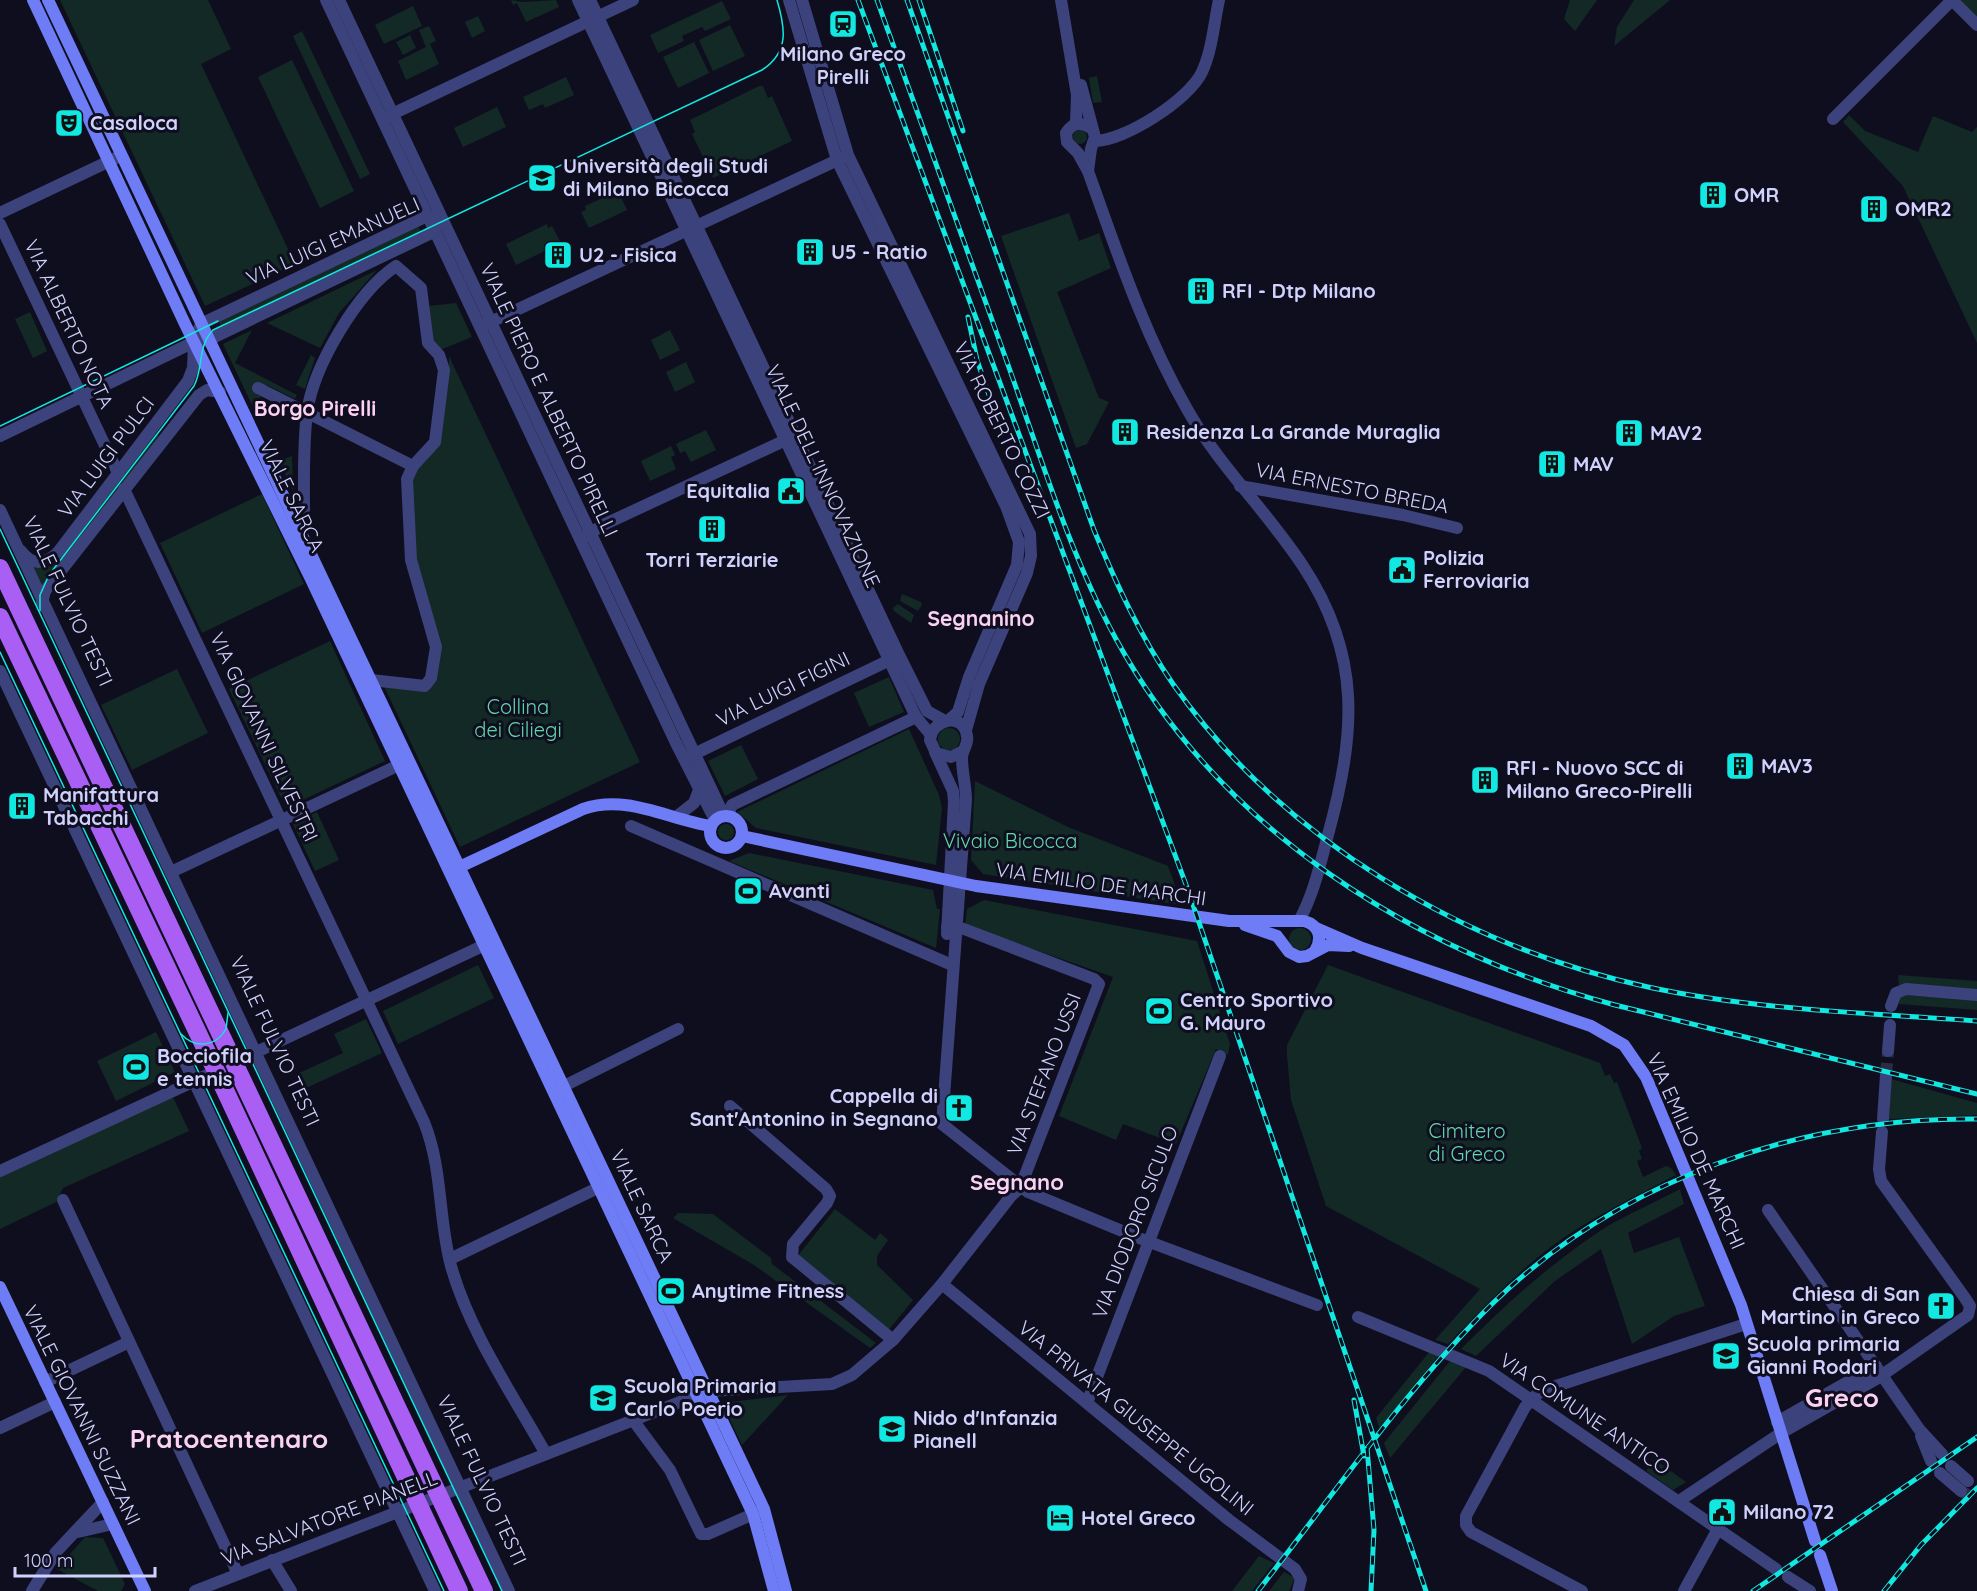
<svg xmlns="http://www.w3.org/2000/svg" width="1977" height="1591" viewBox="0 0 1977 1591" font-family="Quicksand,sans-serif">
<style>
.green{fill:#122925}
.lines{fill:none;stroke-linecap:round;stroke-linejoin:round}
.street-tunnel{stroke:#2c2b40;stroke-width:12;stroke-dasharray:12 6;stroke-linecap:butt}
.street{stroke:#3c427b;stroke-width:12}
.secondary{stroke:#6e7cf5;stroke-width:12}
.primary{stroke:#a95ff4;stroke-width:18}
.tram{stroke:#10e8e1;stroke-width:1.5}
.rail-casing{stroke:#10e8e1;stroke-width:5}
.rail{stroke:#0f0e1f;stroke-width:3;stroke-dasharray:9;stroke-linecap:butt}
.labels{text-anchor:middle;stroke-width:6;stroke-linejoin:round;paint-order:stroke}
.poi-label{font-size:20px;font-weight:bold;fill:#d0d1fc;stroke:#0f0e1f;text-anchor:start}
.street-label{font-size:20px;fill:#d0d1fc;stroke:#0f0e1f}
.park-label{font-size:20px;fill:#61d6aa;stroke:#0f0e1f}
.neighbourhood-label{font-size:21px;font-weight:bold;fill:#fcd2f2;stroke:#0f0e1f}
.quarter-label{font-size:22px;font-weight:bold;fill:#fcd2f2;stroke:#0f0e1f}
.district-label{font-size:26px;font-weight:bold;fill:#fcd2f2;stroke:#0f0e1f}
</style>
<rect width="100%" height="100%" fill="#0f0e1f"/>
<g class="green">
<polygon points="60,0 208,0 231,49 201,64 295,264 205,306"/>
<polygon points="511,0 522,2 556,0 559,7 526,22 517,3 513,5"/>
<polygon points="1570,0 1597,0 1575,31 1564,19"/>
<polygon points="1634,0 1670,0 1614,46 1617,27"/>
<polygon points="1962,0 1977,0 1977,19 1960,2"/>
<polygon points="722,1 731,19 705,31 702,27 682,36 684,41 658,53 650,35"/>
<polygon points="413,6 422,26 384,44 375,25"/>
<polygon points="478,16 485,31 472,38 465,22"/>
<polygon points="730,25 745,56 713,71 699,40"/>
<polygon points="429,26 436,41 430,44 439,64 406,80 398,61 426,47 419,30"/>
<polygon points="302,31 370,174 360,179 293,36"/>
<polygon points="410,35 416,48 403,55 396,42"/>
<polygon points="694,42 709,73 678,88 663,57"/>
<polygon points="292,60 354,191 320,208 258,77"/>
<polygon points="1097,76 1102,102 1093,103 1089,78"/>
<polygon points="566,77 574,95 545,108 543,104 529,110 523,97"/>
<polygon points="759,86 763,86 768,98 772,96 792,141 713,178 692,134 695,132 690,120"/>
<polygon points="497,107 506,127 463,147 454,128"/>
<polygon points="1849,115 1865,131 1918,152 1933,116 1972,132 1977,127 1977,343 1903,186 1843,122"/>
<circle cx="1080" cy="137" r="7"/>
<polygon points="618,191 627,210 589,228 581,212 586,210 585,206"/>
<polygon points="1069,213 1079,241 1099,233 1111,268 1057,292 1099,398 1109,402 1087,444 1076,448 1001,236"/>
<polygon points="417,223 421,233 222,328 217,318"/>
<polygon points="547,224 548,228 552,226 561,243 516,265 506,244"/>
<polygon points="377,270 339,313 320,348 267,323"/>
<polygon points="456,303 472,337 440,350 431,341 429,306"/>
<polygon points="30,312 47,351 33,358 15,319"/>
<polygon points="252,330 235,363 297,395 295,399 267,385 254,409 223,344"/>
<polygon points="670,330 680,350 660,360 651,340"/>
<polygon points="311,355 315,358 305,389 296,385"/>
<polygon points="449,356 640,762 460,847 384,686 430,691 439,646 415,560 412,475 427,458 449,373"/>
<polygon points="686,362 695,382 675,392 666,372"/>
<polygon points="706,430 716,450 691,462 685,451 680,453 676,444"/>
<polygon points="154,432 160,437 46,585 38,587 28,565 39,567"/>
<polygon points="671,446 675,455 671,457 676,469 650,481 641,461"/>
<polygon points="292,456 293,489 292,489 279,461"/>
<polygon points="262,494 304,584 202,633 160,543"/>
<polygon points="902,594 921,602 922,605 918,611 900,601"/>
<polygon points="898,604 914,615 911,623 894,611 893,608"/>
<polygon points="330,641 385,761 286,808 229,689"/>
<polygon points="177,669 208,733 132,770 101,705"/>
<polygon points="889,677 904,712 869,727 854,693"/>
<circle cx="949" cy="739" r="11"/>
<polygon points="909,729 939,795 942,808 936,865 756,828 737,812"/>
<polygon points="741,745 758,779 725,796 708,761"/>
<polygon points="975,781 1068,827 1168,866 1182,905 983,874 971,860"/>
<polygon points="317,812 339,860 315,871 293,824"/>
<circle cx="726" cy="832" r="8"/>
<polygon points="749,853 933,890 937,909 940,909 936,948 729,861"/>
<polygon points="984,900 1197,941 1230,1044 1228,1055 1216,1049 1176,1144 1123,1124 1116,1140 1059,1116 1113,977 965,925 967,909"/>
<circle cx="1300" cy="939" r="11"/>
<polygon points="478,965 494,998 398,1044 383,1011"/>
<path d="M 1328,965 L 1600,1063 L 1605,1076 L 1610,1074 L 1614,1083 L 1617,1082 L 1642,1148 L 1639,1151 L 1642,1159 L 1637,1161 L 1643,1177 L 1666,1166 L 1671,1168 L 1676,1175 C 1634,1197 1590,1218 1552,1246 C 1514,1275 1481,1310 1448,1344 L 1435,1340 L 1480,1289 L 1326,1206 L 1291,1100 L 1287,1056 L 1287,1045 Z"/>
<polygon points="1898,975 1977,981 1977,992 1899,985"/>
<polygon points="1904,995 1977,1000 1977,1010 1899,1004 1900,997"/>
<polygon points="366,1019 382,1053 304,1089 297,1074 343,1053 334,1034"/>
<polygon points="156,1032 175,1072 116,1101 97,1061"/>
<polygon points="1891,1079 1977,1103 1977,1115 1889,1119"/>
<polygon points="171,1093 189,1131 63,1188 56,1202 0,1229 0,1166"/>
<path d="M 1680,1189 L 1684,1204 L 1628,1233 L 1634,1253 L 1679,1237 L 1705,1306 L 1674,1316 L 1632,1344 L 1601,1249 L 1555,1281 L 1476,1356 L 1461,1349 C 1506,1304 1552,1262 1606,1227 C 1630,1213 1656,1202 1680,1189 Z"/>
<polygon points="835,1209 875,1240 880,1233 888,1240 877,1256 877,1265 913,1300 887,1332 796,1258"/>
<polygon points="678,1213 713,1214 771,1258 772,1264 876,1343 870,1348 754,1265 673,1218"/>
<polygon points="1430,1351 1439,1355 1380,1429 1376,1418"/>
<polygon points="1450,1361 1466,1367 1390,1458 1384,1443"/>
<polygon points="788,1395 742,1445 722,1403"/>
<polygon points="1654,1459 1686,1482 1673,1490 1646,1471"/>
<polygon points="85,1537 103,1538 125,1584 121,1591 98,1591 57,1569"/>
<polygon points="1259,1556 1274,1563 1252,1591 1232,1591"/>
<polygon points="1284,1572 1295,1578 1289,1591 1269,1591"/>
</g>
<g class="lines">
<g class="street-tunnel">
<polyline points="1886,1075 1888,1051"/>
<polyline points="1961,1491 1977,1500"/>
</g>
<g class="street">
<polyline points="326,0 676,743 715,820"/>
<polyline points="339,0 724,816"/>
<polyline points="578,0 916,717 931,735"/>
<polyline points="590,0 899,655 927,711 945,721"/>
<polyline points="789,0 837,160 1006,506 1019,542 1017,565 969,677 958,712 949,720"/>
<polyline points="802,0 848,155 1030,534 1031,556 1027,573 979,684 966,730"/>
<polyline points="1061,0 1077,95 1076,123"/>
<polyline points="1952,0 1977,25"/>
<polyline points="1081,85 1095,137 1091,149 1088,171"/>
<polyline points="386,117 633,0"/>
<polyline points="1833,119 1952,0"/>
<path d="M 1091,128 C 1081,122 1073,122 1066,133 L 1067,142 L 1078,153 L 1088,171 C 1117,252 1144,334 1187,409 C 1219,466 1267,511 1303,566 C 1363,657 1355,735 1328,835 C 1320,865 1314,893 1299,921"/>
<path d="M 1095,141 C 1124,141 1189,100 1202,72 C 1212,51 1214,23 1219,0"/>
<polyline points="0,213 118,157"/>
<polyline points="0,224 118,473"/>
<polyline points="484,325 844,157"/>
<polyline points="258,388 413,466"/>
<polyline points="0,436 194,342 208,340 425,236 434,232 436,227"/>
<polyline points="1240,486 1403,515 1457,528"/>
<path d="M 124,489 L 424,1122 C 443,1169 438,1218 451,1266 C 469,1331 513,1395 546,1454"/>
<polyline points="0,510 509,1591"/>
<path d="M 295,517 L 304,510 C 304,478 303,445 307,413 C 313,367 357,292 396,266 L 421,288 L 428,343 L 439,355 L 444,370 L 435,442 L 413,466 L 407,479 L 411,560 L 436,647 L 431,678 L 425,686 L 371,680"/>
<polyline points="584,537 603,525 790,438"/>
<path d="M 21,551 C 32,566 46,565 59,551 L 188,381 L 193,368 L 194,342 L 201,324 L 427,216 L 434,217"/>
<polyline points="42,603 45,591 199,395 207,390 220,392"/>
<polyline points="0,671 435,1591"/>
<path d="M 963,751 L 951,757 L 936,753 L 930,740 C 932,718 964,712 967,736 C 969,744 962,750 962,758 C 962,772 966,786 966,800 L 942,1124 L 1028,1192 L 1139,1238 L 1317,1305"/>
<polyline points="935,752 953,791 954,802 947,934"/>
<polyline points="690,756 896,657"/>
<polyline points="727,816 732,805 916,717"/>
<polyline points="676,817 694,803 699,790"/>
<polyline points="631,826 952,965"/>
<polyline points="171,872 399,765"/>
<polyline points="1891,1006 1896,993 1906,989 1977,995"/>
<polyline points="1888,1051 1890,1025"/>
<polyline points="235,1062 491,942"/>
<polyline points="554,1091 678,1029"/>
<polyline points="730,1106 826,1189 830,1196 827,1203 793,1244 792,1257 893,1340"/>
<polyline points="1883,1119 1886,1075"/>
<polyline points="0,1171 216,1071"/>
<polyline points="63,1200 238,1574"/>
<polyline points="1768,1210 1919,1429 1942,1454"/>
<polyline points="450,1259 608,1183"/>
<polyline points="942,1284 1229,1520 1295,1569 1301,1579 1298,1591"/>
<polyline points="1358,1317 1489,1371 1776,1569"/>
<polyline points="45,1382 129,1342"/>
<polyline points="1087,1403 1220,1056"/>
<polyline points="633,1420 670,1470 701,1534 708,1534 760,1511"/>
<polyline points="1777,1422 1876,1366"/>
<polyline points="0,1428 55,1402"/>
<polyline points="1921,1436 1931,1461"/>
<polyline points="1951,1466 1968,1481"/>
<polyline points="1940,1473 1961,1491"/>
<polyline points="1679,1501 1781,1433 1878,1378 1968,1315 1970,1306 1965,1298 1881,1181 1879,1169 1882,1132"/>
<polyline points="78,1532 113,1524"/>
<polyline points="272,1560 291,1591"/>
<polyline points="1788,1577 1810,1591"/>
<polyline points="32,1591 56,1552 103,1502"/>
<polyline points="195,1591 708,1391 832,1384 852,1375 893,1340 942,1284 1011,1196 1020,1188 1099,984 1094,979 964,929 947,927"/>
<polyline points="1582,1591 1471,1532 1466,1525 1466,1516 1525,1407 1537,1394 1553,1387 1746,1324"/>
<polyline points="1684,1591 1718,1529"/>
</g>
<g class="secondary">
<polyline points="33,0 185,324 310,577 753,1514 774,1591"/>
<polyline points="48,0 764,1509 786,1591"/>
<circle cx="726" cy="832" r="16"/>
<path d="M 742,836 L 976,886 L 1229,921 L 1304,921 C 1319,925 1323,938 1315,951"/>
<path d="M 453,870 L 583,809 C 627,794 667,819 711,826"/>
<polyline points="1245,925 1277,936 1289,952 1299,957 1307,956 1328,945 1349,946"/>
<polyline points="1316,928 1362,948 1591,1026 1624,1045 1646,1077 1741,1305 1815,1541"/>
<polyline points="0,1287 145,1591"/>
<polyline points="1820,1555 1832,1591"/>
</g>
<g class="primary">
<polyline points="0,568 484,1591"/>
<polyline points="0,617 216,1071 459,1591"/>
</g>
<g class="tram">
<polyline points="0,426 218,321"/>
<polyline points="0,529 502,1591"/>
<path d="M 40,611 L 40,595 L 49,575 L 194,386 C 204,367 197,347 213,330 L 762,70 C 790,52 785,27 777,0"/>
<polyline points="0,652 444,1591"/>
<path d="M 181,1034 C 195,1049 216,1047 226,1029 L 228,1013"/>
</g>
<g class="rail-casing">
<g id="rail">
<polyline points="858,0 1188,890 1426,1591"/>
<path d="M 877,0 C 920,120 964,241 1007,362 C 1040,454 1069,553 1116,639 C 1220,829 1410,950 1615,1005 L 1977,1094"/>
<path d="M 907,0 L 1094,530 C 1116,583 1140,636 1173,684 C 1282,839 1464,947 1648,987 C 1755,1010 1868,1013 1977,1021"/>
<polyline points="919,0 963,131"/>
<polyline points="968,317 977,360 989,395"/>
<polyline points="1354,1400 1364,1456"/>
<polyline points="1367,1448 1374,1530 1371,1591"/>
<path d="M 1258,1591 C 1333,1495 1406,1389 1493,1303 C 1621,1179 1801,1117 1977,1119"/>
<polyline points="1753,1591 1977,1437"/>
<polyline points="1884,1591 1921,1545 1977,1488"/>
</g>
</g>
<use href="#rail" class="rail"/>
</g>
<defs>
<g id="station-square" transform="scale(1.5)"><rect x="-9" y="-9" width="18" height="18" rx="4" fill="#10e8e1" stroke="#0f0e1f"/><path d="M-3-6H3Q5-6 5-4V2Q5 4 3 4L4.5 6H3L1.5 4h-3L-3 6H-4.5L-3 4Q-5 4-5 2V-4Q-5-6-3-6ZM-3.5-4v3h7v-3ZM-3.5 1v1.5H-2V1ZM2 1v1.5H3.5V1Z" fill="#111"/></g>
<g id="theatre-square" transform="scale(1.5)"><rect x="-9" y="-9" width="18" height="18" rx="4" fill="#10e8e1" stroke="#0f0e1f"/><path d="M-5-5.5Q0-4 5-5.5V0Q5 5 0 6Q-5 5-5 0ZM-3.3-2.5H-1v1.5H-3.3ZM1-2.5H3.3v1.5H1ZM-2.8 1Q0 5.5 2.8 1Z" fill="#111"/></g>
<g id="university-square" transform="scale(1.5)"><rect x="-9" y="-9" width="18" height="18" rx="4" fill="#10e8e1" stroke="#0f0e1f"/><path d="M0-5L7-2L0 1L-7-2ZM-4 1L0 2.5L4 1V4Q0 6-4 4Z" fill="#111"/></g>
<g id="building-square" transform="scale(1.5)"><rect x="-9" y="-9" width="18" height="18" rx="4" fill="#10e8e1" stroke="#0f0e1f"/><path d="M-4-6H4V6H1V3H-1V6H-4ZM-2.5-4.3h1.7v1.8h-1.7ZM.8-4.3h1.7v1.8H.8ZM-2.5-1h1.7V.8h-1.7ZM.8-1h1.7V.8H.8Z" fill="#111"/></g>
<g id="civic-square" transform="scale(1.5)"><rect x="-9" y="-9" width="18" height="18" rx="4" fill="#10e8e1" stroke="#0f0e1f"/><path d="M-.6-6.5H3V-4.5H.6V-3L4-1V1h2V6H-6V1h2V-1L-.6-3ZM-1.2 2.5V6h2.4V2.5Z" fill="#111"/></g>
<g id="stadium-square" transform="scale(1.5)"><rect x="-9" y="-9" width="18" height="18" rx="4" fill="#10e8e1" stroke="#0f0e1f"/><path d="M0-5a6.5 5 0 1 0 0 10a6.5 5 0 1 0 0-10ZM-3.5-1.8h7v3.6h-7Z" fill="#111"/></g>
<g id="church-square" transform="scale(1.5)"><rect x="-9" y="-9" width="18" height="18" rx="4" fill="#10e8e1" stroke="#0f0e1f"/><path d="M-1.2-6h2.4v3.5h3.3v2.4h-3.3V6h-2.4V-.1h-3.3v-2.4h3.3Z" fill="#111"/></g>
<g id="school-square" transform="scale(1.5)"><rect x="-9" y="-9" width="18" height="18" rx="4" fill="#10e8e1" stroke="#0f0e1f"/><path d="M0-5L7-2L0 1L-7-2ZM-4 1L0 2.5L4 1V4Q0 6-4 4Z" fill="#111"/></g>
<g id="hotel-square" transform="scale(1.5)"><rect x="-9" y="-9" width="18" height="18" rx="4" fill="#10e8e1" stroke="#0f0e1f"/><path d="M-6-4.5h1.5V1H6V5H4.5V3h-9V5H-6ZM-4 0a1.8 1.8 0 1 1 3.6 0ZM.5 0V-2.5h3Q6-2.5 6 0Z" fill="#111"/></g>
</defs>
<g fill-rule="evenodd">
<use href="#station-square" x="843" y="24"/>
<use href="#theatre-square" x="69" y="123"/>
<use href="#university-square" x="542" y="178"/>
<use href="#building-square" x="1713" y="195"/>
<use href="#building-square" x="1874" y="209"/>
<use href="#building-square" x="810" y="252"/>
<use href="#building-square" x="558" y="255"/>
<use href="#building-square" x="1201" y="291"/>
<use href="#building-square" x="1125" y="432"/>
<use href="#building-square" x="1629" y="433"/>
<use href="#building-square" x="1552" y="464"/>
<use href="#civic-square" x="791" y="491"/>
<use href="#building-square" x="712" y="529"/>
<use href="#civic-square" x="1402" y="570"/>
<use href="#building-square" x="1740" y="766"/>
<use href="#building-square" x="1485" y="780"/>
<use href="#building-square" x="22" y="806"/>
<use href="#stadium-square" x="748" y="891"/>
<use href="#stadium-square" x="1159" y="1011"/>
<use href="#stadium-square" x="136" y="1067"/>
<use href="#church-square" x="959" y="1108"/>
<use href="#stadium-square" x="671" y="1291"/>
<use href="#church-square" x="1941" y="1306"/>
<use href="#school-square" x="1726" y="1356"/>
<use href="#school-square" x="603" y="1398"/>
<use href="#school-square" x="892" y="1429"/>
<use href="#civic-square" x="1722" y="1512"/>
<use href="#hotel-square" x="1060" y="1518"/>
</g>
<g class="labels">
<g class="poi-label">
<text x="843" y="61" text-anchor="middle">Milano Greco<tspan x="843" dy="23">Pirelli</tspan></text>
<text x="90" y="130">Casaloca</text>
<text x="563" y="173">Università degli Studi<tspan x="563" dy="23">di Milano Bicocca</tspan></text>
<text x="1734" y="202">OMR</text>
<text x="1895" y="216">OMR2</text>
<text x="831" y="259">U5 - Ratio</text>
<text x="579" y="262">U2 - Fisica</text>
<text x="1222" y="298">RFI - Dtp Milano</text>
<text x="1146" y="439">Residenza La Grande Muraglia</text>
<text x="1650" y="440">MAV2</text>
<text x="1573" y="471">MAV</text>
<text x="770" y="498" text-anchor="end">Equitalia</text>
<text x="1423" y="565">Polizia<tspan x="1423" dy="23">Ferroviaria</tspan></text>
<text x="712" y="567" text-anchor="middle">Torri Terziarie</text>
<text x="1761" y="773">MAV3</text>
<text x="1506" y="775">RFI - Nuovo SCC di<tspan x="1506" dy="23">Milano Greco-Pirelli</tspan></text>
<text x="43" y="802">Manifattura<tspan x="43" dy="23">Tabacchi</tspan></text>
<text x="769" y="898">Avanti</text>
<text x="1180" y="1007">Centro Sportivo<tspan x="1180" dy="23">G. Mauro</tspan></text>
<text x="157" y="1063">Bocciofila<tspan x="157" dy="23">e tennis</tspan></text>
<text x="938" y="1103" text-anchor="end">Cappella di<tspan x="938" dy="23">Sant'Antonino in Segnano</tspan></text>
<text x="692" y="1298">Anytime Fitness</text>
<text x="1920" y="1301" text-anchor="end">Chiesa di San<tspan x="1920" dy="23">Martino in Greco</tspan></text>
<text x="1747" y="1351">Scuola primaria<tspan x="1747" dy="23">Gianni Rodari</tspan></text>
<text x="624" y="1393">Scuola Primaria<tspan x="624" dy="23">Carlo Poerio</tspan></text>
<text x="913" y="1425">Nido d'Infanzia<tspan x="913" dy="23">Pianell</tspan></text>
<text x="1743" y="1519">Milano 72</text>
<text x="1081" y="1525">Hotel Greco</text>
</g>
<g class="street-label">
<text transform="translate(333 241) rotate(-24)" y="7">VIA LUIGI EMANUELI</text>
<text transform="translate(69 324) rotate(65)" y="7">VIA ALBERTO NOTA</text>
<text transform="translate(549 400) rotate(65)" y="7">VIALE PIERO E ALBERTO PIRELLI</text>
<text transform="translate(1002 430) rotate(64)" y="7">VIA ROBERTO COZZI</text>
<text transform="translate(106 457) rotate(-53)" y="7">VIA LUIGI PULCI</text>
<text transform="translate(823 476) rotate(65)" y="7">VIALE DELL'INNOVAZIONE</text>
<text transform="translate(1352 488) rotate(11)" y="7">VIA ERNESTO BREDA</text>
<text transform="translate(292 496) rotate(64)" y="7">VIALE SARCA</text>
<text transform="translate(68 601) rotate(65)" y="7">VIALE FULVIO TESTI</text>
<text transform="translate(783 689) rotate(-26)" y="7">VIA LUIGI FIGINI</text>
<text transform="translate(264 737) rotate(65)" y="7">VIA GIOVANNI SILVESTRI</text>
<text transform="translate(1101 884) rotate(8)" y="7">VIA EMILIO DE MARCHI</text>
<text transform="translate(275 1041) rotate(65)" y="7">VIALE FULVIO TESTI</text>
<text transform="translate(1044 1074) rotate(-69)" y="7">VIA STEFANO USSI</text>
<text transform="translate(1696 1151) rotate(66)" y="7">VIA EMILIO DE MARCHI</text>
<text transform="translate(642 1206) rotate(65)" y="7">VIALE SARCA</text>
<text transform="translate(1135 1222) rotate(-69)" y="7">VIA DIODORO SICULO</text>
<text transform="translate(1585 1414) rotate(34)" y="7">VIA COMUNE ANTICO</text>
<text transform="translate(82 1415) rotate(64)" y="7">VIALE GIOVANNI SUZZANI</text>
<text transform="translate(1136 1418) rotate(39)" y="7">VIA PRIVATA GIUSEPPE UGOLINI</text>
<text transform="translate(482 1480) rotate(65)" y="7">VIALE FULVIO TESTI</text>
<text transform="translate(329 1518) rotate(-21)" y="7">VIA SALVATORE PIANELL</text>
</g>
<g class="park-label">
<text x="518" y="714">Collina<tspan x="518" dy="23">dei Ciliegi</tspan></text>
<text x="1010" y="848">Vivaio Bicocca</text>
<text x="1467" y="1138">Cimitero<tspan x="1467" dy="23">di Greco</tspan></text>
</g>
<g class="neighbourhood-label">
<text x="315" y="416">Borgo Pirelli</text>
<text x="981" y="626">Segnanino</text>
</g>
<g class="quarter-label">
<text x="1017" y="1190">Segnano</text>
</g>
<g class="district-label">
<text x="1842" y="1407">Greco</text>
<text x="229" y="1448">Pratocentenaro</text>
</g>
</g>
<path d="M15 1567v9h140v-9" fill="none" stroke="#d0d1fc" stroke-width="3"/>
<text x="24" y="1567" font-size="18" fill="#d0d1fc" stroke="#0f0e1f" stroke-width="4.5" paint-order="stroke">100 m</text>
</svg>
